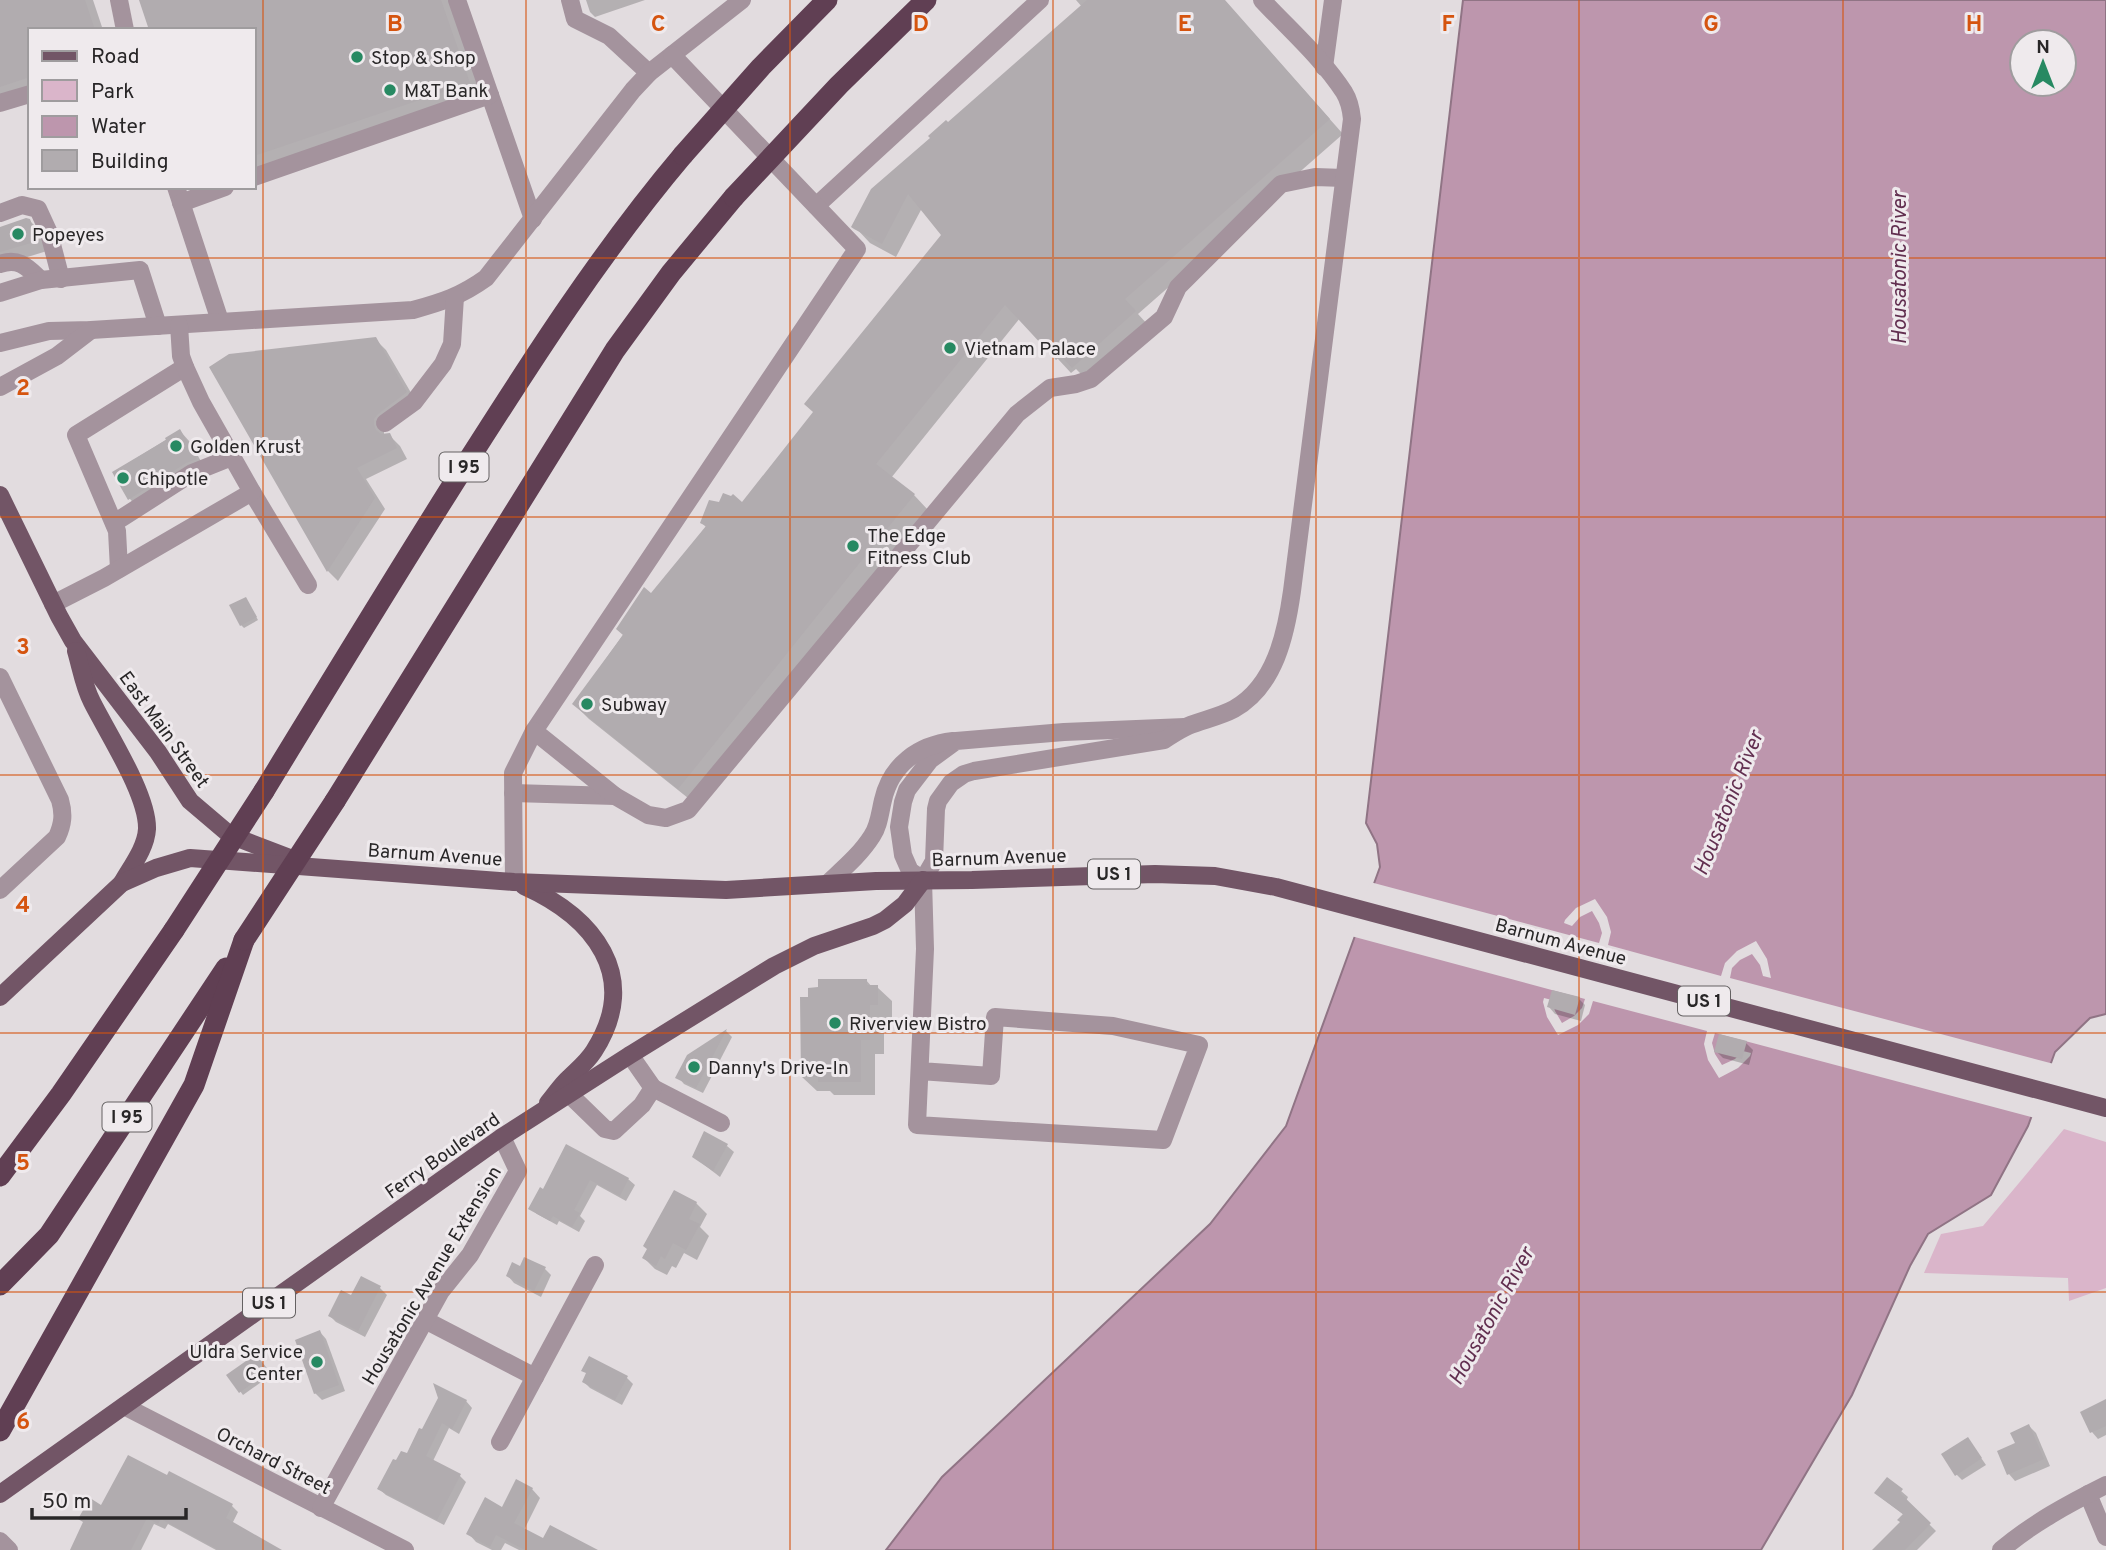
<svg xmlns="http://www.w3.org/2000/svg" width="2106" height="1550" viewBox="0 0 2106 1550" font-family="Overpass,sans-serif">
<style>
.green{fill:#dab5ca}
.water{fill:#bd96ad;stroke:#907485;stroke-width:2;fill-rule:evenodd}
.pier{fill:#e2dcdf}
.shadow{fill:#0003}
.building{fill:#b1acaf}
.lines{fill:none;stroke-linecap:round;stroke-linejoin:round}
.minor{stroke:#a4939d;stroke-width:18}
.major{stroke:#725566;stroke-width:18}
.highway{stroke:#603f53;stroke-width:21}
.highway-bridge{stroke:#603f53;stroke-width:21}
.grid{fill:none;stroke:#d5540f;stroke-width:2;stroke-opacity:0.55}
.poi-dot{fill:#278962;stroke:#efeaed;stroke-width:2.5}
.labels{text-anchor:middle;stroke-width:6;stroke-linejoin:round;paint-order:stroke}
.shield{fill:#efeaed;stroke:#646162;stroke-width:2}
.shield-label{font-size:18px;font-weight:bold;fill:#282627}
.poi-label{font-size:19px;fill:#282627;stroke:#efeaed;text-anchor:start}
.street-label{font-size:19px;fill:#282627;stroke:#efeaed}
.water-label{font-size:21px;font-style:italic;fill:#622f50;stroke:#efeaed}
.grid-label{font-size:23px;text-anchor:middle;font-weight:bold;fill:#d5540f;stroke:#efeaed;stroke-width:6;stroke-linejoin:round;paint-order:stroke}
</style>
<rect width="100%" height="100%" fill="#e2dcdf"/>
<polygon class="green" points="2064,1129 2106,1142 2106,1288 2069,1301 2068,1278 1924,1273 1941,1234 1983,1226"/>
<path class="water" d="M 1463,0 L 2106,0 L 2106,1014 L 2090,1018 L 2055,1052 L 2028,1126 L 1991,1195 L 1928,1234 L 1910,1266 L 1852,1395 L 1761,1550 L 886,1550 L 942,1477 L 1210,1224 L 1286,1126 L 1380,867 L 1377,844 L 1366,823 ZM 2022,42 L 2064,42 L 2064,84 L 2022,84 Z"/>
<polygon class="pier" points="1370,882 1599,943 1602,933 1599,923 1592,911 1580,917 1572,926 1564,923 1565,920 1576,908 1595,899 1607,917 1611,932 1608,945 1721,976 1725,963 1737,951 1756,941 1767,959 1771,978 1763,976 1760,965 1752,954 1740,960 1732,968 1730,978 2054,1064 2035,1118 1715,1033 1712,1043 1715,1054 1722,1065 1735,1059 1743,1051 1751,1053 1750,1056 1738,1068 1719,1078 1708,1060 1704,1044 1707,1031 1593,1001 1589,1014 1578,1025 1558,1035 1547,1017 1543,1002 1544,998 1552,1000 1555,1011 1562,1023 1574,1016 1582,1008 1585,999 1351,936"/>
<g class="shadow">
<polygon points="8,0 93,0 103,30 30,30 30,96 0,106 0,3"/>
<polygon points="141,0 449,0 483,98 254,175 254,30"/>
<polygon points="586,0 645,0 595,17 590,12"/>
<polygon points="1076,0 1224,0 1343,134 1138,314 1149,326 1087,380 1076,369 1071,373 1020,318 891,478 914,495 928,510 693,802 589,719 574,704 651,595 707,528 702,523 742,504 815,412 943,235 922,208 896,257 870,243 854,226 948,124 1082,7"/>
<polygon points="29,220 40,231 47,251 8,263 0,271 0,230"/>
<polygon points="375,339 386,350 417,403 384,430 384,435 389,435 400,446 407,459 366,479 385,509 338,581 328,571 212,367"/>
<polygon points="180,431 190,442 206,470 140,510 130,499 114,472"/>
<polygon points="246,599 258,620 244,628 241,625"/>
<polygon points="866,980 872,987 877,987 892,1001 892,1019 884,1019 884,1054 875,1054 875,1095 834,1095 830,1091 817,1091 802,1077 809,999"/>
<polygon points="1579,999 1585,1005 1581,1021 1555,1014 1549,1007"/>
<polygon points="726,1031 732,1037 703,1093 684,1084 678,1077 689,1057"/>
<polygon points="1746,1043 1753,1050 1749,1065 1723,1058 1716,1051"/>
<polygon points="727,1146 734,1152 720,1177 694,1157"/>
<polygon points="567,1147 628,1179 635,1185 626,1201 597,1185 580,1216 585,1221 579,1232 559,1221 557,1225 537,1214 530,1208 544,1191"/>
<polygon points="696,1203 707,1214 700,1227 709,1236 697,1260 684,1253 676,1268 672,1266 667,1275 655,1269 644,1258"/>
<polygon points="545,1269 551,1275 541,1297 514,1283 508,1276"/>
<polygon points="362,1278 380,1288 387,1295 365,1337 336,1322 330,1316 352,1298"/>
<polygon points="320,1332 326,1339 345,1391 322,1400 315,1393"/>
<polygon points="259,1359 271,1375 243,1395 229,1376"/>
<polygon points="588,1374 627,1378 633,1384 622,1405 590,1388 584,1382"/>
<polygon points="466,1401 472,1408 459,1434 449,1428 433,1461 460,1476 466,1482 444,1525 386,1495 379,1489 397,1463 407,1456 422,1432"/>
<polygon points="2106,1401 2106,1435 2098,1439 2092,1432 2082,1412"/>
<polygon points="2029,1426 2036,1433 2050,1466 2015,1481 2009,1474 2017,1444"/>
<polygon points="1968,1439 1986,1465 1962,1480 1956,1474"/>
<polygon points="1887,1479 1908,1497 1906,1501 1936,1531 1917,1550 1875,1550 1902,1522 1904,1515 1883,1499"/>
<polygon points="532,1489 540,1498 524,1530 544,1540 586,1550 519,1550 505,1543 501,1550 492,1550 476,1542 468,1533"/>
<polygon points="232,1506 238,1512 232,1524 276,1550 216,1550 168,1524 165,1529 154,1524 141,1550 72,1550 102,1507"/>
</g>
<g class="building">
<polygon points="0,0 85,0 95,30 30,30 30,77 0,87"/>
<polygon points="139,0 441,0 470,83 254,156 254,30 149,30"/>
<polygon points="1087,0 1225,0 1330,119 1125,299 1136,311 1072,368 1061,356 1056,360 1005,305 876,464 915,494 678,789 572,704 623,635 616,629 644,587 651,593 706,526 700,523 709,500 719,502 723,493 731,496 733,494 742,502 813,412 804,404 941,235 908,194 882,244 854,229 851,227 871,189 930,138 928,136 946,120 948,122"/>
<polygon points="26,218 30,219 38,241 0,252 0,227"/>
<polygon points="376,337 407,392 378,414 374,419 374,425 376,430 381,434 390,433 397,448 357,468 375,498 327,572 209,367 229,354"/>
<polygon points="180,429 197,459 186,463 128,500 112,472 166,440 165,438"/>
<polygon points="246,597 257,617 240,626 229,605"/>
<polygon points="818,979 867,979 867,985 878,985 878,1005 870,1005 870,1040 861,1040 861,1082 818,1082 818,1077 801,1077 800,997 808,997 808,988 818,987"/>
<polygon points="1552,990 1580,997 1575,1015 1547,1007"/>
<polygon points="727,1029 696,1088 675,1078 687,1055"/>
<polygon points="1719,1034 1747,1041 1742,1059 1714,1052"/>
<polygon points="704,1131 728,1144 713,1171 692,1157"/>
<polygon points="566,1144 629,1178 620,1196 590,1180 574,1210 580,1213 572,1227 553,1216 550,1221 528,1209 540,1187 543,1189"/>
<polygon points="674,1190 697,1202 689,1219 700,1224 686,1250 673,1243 665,1259 661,1256 656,1266 642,1258 647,1249 643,1246"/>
<polygon points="524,1257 546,1267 534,1291 506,1276 512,1262 520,1266"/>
<polygon points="361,1276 381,1286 358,1331 328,1316 341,1290 351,1295"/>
<polygon points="320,1330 339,1385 314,1394 295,1340"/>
<polygon points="256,1354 269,1371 239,1393 226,1375"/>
<polygon points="589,1356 628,1376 615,1400 582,1382 586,1373 581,1371"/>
<polygon points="433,1383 467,1400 452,1429 442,1423 426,1456 461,1474 437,1520 377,1489 393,1459 396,1460 401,1451 407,1453 419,1428 422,1429 438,1398"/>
<polygon points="2106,1399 2106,1426 2090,1433 2080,1412"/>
<polygon points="2029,1424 2044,1459 2007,1475 1997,1451 2015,1443 2010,1433"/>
<polygon points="1968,1437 1982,1458 1955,1476 1941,1454"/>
<polygon points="128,1455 167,1475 169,1471 233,1504 226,1518 282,1550 219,1550 161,1519 158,1524 147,1518 131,1550 70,1550 83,1522 78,1519 90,1498 101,1505"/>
<polygon points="1887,1477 1903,1489 1900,1493 1931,1523 1905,1550 1872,1550 1900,1522 1897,1520 1903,1514 1874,1493"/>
<polygon points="516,1479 533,1488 514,1523 543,1538 550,1525 598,1550 525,1550 496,1535 490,1547 466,1534 485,1497 502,1507"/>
</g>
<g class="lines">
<g class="minor">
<polyline points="119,0 125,30"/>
<polyline points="457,0 533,219"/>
<polyline points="570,0 575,19 609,36 649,73"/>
<polyline points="1324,67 1333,0"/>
<polyline points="0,103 30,94"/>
<polyline points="254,177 490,95"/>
<polyline points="176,187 220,321"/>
<polyline points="181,203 225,187"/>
<polyline points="816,206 1040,0"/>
<polyline points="0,213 22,205 38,209 49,233 61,279"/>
<path d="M 0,264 C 19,257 28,268 41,280"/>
<polyline points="0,293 41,280 140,270 158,326"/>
<path d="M 0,343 L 49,331 L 91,330 L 413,310 C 442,302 461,296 486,278 L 633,90 L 649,73 L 742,0"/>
<polyline points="0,387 57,356 91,330"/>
<polyline points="385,423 414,402 443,364 452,344 455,297"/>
<polyline points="252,492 308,585"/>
<polyline points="114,523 192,473 232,457"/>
<polyline points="119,569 117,531 76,435 185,367"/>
<polyline points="53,604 104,578 252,492 201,402 185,367 181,356 179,325"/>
<path d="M 0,677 L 60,800 C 64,814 63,824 57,837 L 0,890"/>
<polyline points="534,731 857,249 672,55"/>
<polyline points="513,793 615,796 648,815 666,818 688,810 1017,414 1050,388 1076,384 1091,379 1164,317 1178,287 1281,184 1315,177 1344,178"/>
<polyline points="923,880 910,871 903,855 899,827 903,802 907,790 930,760 956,741 1064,732 1185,727"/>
<polyline points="514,882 513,773 534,731 615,796"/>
<path d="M 827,884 C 843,869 860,855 872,836 C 879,826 880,812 883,800 C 891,765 918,745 953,741"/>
<path d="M 920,1071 L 991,1076 L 995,1017 L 1113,1026 L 1199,1045 L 1163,1140 L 917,1125 L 925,949 L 923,880 L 934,861 L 936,809 L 938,801 L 951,783 L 964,774 L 974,771 L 1164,740 C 1172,735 1179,730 1188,726 C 1202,720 1219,717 1234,709 C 1275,686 1286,634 1292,591 L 1352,119 C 1351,109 1349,100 1344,92 C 1322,58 1289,29 1262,0"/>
<polyline points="653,1088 721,1123"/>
<polyline points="570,1095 605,1129 614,1131 642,1105 653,1088 630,1055"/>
<polyline points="425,1320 535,1377"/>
<polyline points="124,1406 405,1550"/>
<polyline points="500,1442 595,1265"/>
<polyline points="2088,1494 2106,1537"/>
<polyline points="321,1508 441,1291 470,1255 518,1171 502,1137"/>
<polyline points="0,1541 9,1550"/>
<path d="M 2001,1550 C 2033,1523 2068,1504 2106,1485"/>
</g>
<g class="major">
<polyline points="0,495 59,616 73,641 158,752 190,801 230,835 292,859"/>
<path d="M 76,651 C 81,668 84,687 92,702 C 108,734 148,795 147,829 C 146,848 131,867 122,883"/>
<path d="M 524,886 C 593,917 642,976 594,1051 C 587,1062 578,1069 569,1078 C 561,1085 555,1095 548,1103"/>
<polyline points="0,997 122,883 156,868 190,858 514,882 726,890 876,881 972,880 1155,874 1215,876 1276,887 2106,1108"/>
<polyline points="0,1494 502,1137 630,1055 774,966 814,946 873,926 885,920 905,904 923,880"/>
</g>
<g class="highway">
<path d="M 264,791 C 330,683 396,574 464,467 C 532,360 601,252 683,155"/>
<polyline points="335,801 615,350 671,273 734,197"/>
<polyline points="0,1176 61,1094 174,930"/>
<polyline points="0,1285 49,1235 226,968"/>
<polyline points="0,1431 194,1085 244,940"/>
</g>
<g class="highway-bridge">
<polyline points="683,155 761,67 827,0"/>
<polyline points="734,197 839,85 926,0"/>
<polyline points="174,930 264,791"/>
<polyline points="244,940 335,801"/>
</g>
</g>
<path class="grid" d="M 263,0 L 263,1550M 526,0 L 526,1550M 790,0 L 790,1550M 1053,0 L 1053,1550M 1316,0 L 1316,1550M 1579,0 L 1579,1550M 1843,0 L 1843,1550M 0,258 L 2106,258M 0,517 L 2106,517M 0,775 L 2106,775M 0,1033 L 2106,1033M 0,1292 L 2106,1292"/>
<g class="poi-dot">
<circle cx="357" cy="57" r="7"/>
<circle cx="390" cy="90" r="7"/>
<circle cx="18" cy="234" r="7"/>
<circle cx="950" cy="348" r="7"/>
<circle cx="176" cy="446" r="7"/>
<circle cx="123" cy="478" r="7"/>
<circle cx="853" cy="546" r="7"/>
<circle cx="587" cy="704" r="7"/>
<circle cx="835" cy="1023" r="7"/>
<circle cx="694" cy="1067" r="7"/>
<circle cx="317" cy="1362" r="7"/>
</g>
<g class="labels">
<g class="shield">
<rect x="439.5" y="452.5" width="49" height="29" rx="5"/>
<rect x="1088" y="859.5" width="52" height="29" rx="5"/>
<rect x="1678" y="986.5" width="52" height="29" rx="5"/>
<rect x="102.5" y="1102.5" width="49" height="29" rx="5"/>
<rect x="243" y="1288.5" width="52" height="29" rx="5"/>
</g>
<g class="shield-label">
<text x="464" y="473">I 95</text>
<text x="1114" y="880">US 1</text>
<text x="1704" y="1007">US 1</text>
<text x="127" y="1123">I 95</text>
<text x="269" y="1309">US 1</text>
</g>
<g class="poi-label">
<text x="371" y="64">Stop &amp; Shop</text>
<text x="404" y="97">M&amp;T Bank</text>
<text x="32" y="241">Popeyes</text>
<text x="964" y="355">Vietnam Palace</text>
<text x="190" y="453">Golden Krust</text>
<text x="137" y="485">Chipotle</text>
<text x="867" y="542">The Edge<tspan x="867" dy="22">Fitness Club</tspan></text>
<text x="601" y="711">Subway</text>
<text x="849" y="1030">Riverview Bistro</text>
<text x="708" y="1074">Danny's Drive-In</text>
<text x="303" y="1358" text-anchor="end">Uldra Service<tspan x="303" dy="22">Center</tspan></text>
</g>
<g class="street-label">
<text transform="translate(165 729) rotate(54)" y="7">East Main Street</text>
<text transform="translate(435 854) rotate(4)" y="7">Barnum Avenue</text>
<text transform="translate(999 857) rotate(-2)" y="7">Barnum Avenue</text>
<text transform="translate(1561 941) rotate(15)" y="7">Barnum Avenue</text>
<text transform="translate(442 1155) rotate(-35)" y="7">Ferry Boulevard</text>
<text transform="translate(431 1275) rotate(-59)" y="7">Housatonic Avenue Extension</text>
<text transform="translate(274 1460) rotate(27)" y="7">Orchard Street</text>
</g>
<g class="water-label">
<text transform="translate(1899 268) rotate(-90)" y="7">Housatonic River</text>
<text transform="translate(1728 803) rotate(-68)" y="7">Housatonic River</text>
<text transform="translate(1491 1316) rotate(-61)" y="7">Housatonic River</text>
</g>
</g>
<g class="grid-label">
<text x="395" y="31">B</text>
<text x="658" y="31">C</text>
<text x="921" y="31">D</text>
<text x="1185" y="31">E</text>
<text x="1448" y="31">F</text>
<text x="1711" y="31">G</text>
<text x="1974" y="31">H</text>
<text x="23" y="395">2</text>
<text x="23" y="654">3</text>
<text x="23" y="912">4</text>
<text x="23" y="1170">5</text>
<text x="23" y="1429">6</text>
</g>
<rect x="28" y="28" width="228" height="161" fill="#efeaed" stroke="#9f9c9e" stroke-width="2"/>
<rect x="42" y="51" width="35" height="10" fill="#725566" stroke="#9f9c9e" stroke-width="2"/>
<text x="91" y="63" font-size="21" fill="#282627">Road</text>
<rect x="42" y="80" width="35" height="21" fill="#dab5ca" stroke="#9f9c9e" stroke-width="2"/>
<text x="91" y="98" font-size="21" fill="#282627">Park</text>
<rect x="42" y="116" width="35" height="21" fill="#bd96ad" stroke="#9f9c9e" stroke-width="2"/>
<text x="91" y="133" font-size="21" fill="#282627">Water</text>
<rect x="42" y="150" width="35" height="21" fill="#b1acaf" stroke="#9f9c9e" stroke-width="2"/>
<text x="91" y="168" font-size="21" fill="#282627">Building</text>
<g transform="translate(2043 63)"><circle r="33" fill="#efeaed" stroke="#9f9c9e" stroke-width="2"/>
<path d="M0-5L12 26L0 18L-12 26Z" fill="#278962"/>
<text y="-10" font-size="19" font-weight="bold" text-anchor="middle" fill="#282627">N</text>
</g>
<path d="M32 1508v10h154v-10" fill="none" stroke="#282627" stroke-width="3.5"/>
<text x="42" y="1508" font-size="21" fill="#282627" stroke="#efeaed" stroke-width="5" paint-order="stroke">50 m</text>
</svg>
